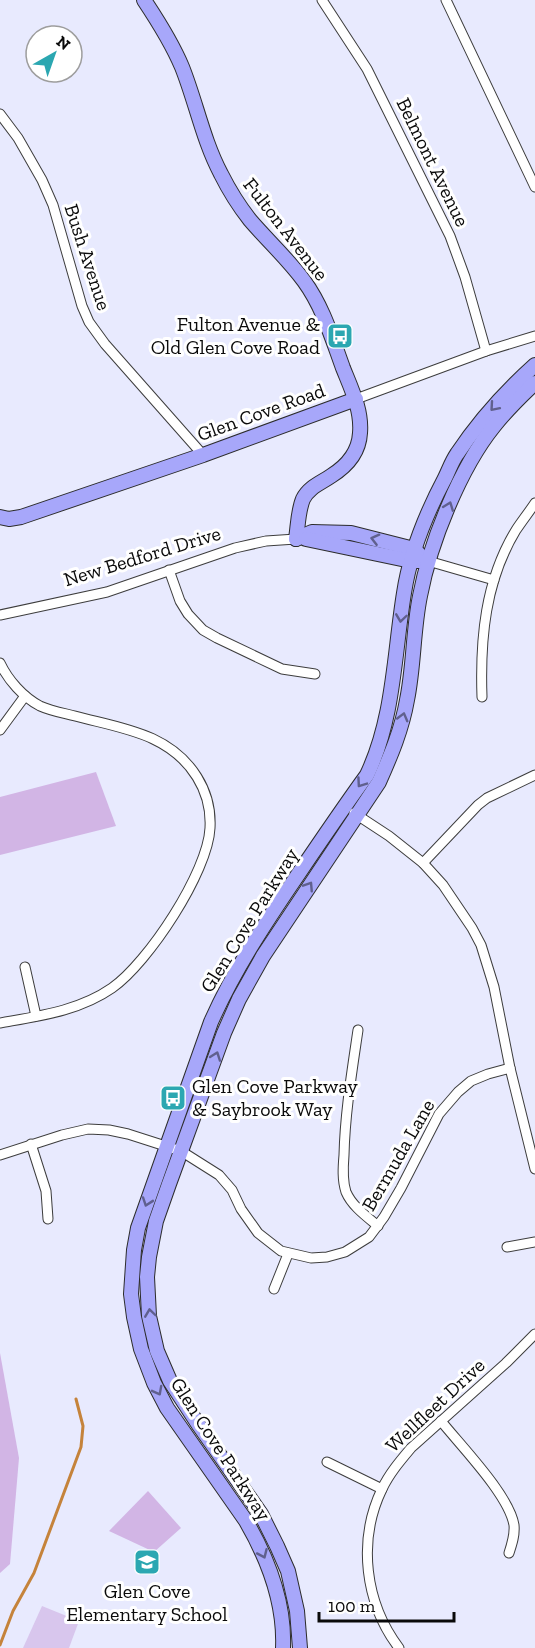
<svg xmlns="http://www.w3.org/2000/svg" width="535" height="1648" viewBox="0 0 535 1648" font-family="'Zilla Slab',serif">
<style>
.green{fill:#d2b5e5}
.pitch{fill:#d8c6ed}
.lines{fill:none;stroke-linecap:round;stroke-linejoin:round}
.stream{stroke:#c5833b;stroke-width:3}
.street-casing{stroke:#3d3d3d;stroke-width:11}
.secondary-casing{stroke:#2c2c2c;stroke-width:16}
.street{stroke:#fff;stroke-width:9}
.secondary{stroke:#a7a7fa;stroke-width:14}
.oneway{stroke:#60608e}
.labels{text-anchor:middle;stroke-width:6;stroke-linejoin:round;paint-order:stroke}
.street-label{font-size:20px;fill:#0a0a0a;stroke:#fff}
.poi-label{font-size:20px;fill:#0a0a0a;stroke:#fff;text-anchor:end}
</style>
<rect width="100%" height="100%" fill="#e8eafe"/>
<g class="green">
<polygon points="96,772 116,826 0,855 0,797"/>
<polygon points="0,1353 19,1458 10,1564 0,1573"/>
<polygon points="148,1491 181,1528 154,1552 109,1531"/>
</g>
<polygon class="pitch" points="42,1606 79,1621 69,1648 23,1648"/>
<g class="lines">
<polyline class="stream" points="0,1645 13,1611 34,1573 81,1447 83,1426 76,1399"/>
<g class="street-casing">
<g id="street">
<polyline points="322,0 367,69 450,236 465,277 486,351"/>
<polyline points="446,0 535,187"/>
<polyline points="0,114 18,138 42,180 53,205 82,306 89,322 105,344 203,455"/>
<polyline points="356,399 486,351 535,336"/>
<polyline points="428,561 494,580"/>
<polyline points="169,570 180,601 188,614 203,630 217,638 282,669 315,674"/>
<polyline points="0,615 107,592 235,548 266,541 296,539"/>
<path d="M 0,663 C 8,680 23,697 40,706 C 51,711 63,713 75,716 C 120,728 170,733 197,777 C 207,793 211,810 210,828 C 208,872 148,963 112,988 C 79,1011 39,1016 0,1023"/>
<path d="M 482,697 C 480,639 485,581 516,530 C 522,521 529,512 535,503"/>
<polyline points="0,730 25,696"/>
<polyline points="354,813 389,836 423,863 443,885 472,928 481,945 494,987 510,1068 535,1169"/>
<polyline points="423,863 478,805 487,798 535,775"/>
<polyline points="25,967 36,1016"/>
<path d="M 358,1030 C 352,1071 345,1113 344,1155 C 343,1167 342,1180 346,1192 C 352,1206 366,1216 378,1226"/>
<polyline points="31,1144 46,1191 48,1219"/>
<polyline points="0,1155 62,1135 88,1129 109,1130 128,1134 181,1151 219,1175 232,1190 241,1209 258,1233 281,1251 311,1258 327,1257 345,1252 369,1237 384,1217 401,1188 439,1114 458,1092 471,1081 488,1074 510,1068"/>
<polyline points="507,1247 535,1242"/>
<polyline points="274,1289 288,1254"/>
<path d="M 441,1421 C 461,1446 509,1495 514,1525 C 515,1535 512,1544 509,1553"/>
<polyline points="327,1462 382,1489"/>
<path d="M 399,1648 C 365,1603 357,1541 382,1489 C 389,1474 400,1461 411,1448 L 506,1363 L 535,1334"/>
</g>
</g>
<g class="secondary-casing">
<g id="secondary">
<path d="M 144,0 C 158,21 172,43 182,67 C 196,102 203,140 221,174 C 229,190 239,206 250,220 C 268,241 288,259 304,281 C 323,307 332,338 343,368 C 351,388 362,410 360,433 C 359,452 347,466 331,476 C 321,483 309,487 303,499 C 298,511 298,526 296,539"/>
<polyline points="0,517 9,519 21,517 203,455 356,399"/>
<polyline points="296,539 312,532 351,533 414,549 419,554"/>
<polyline points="306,539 411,561 420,561"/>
<path d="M 283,1648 C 285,1603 268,1559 246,1521 L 167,1408 L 154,1383 L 141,1349 L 134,1317 L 131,1294 L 134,1250 L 138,1228 L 211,1022 C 234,970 265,923 297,876 C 320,842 343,808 367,775 C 394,718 394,655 404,593 C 410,553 426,514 445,478 C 449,470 452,461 457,454 C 479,421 506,391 535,365"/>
<path d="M 300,1648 L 297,1611 L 288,1571 L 277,1546 L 261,1514 L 198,1424 L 170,1381 L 157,1351 L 149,1316 L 147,1277 L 149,1257 L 156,1221 L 169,1184 L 224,1033 L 239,999 L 263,956 L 379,782 C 391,755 402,729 407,700 C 414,666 413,630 420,596 C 430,543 460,468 494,426 C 507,410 521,396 535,383"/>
</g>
</g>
<use href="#street" class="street"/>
<use href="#secondary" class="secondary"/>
</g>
<defs><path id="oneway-chevron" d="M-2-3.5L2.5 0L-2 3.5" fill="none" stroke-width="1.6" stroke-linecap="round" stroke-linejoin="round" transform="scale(1.5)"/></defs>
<g class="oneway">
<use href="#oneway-chevron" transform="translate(494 407) rotate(131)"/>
<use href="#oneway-chevron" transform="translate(449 506) rotate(-69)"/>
<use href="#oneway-chevron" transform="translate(375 539) rotate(-166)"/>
<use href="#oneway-chevron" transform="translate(401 618) rotate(98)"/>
<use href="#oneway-chevron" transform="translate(403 717) rotate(-75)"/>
<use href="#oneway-chevron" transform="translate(361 783) rotate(125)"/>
<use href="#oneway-chevron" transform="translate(309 886) rotate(-57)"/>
<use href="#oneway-chevron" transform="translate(216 1056) rotate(-70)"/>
<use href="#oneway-chevron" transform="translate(147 1202) rotate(109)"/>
<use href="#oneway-chevron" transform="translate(150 1313) rotate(-98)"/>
<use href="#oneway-chevron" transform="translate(158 1391) rotate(62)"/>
<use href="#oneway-chevron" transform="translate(263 1554) rotate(66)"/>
</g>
<defs>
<g id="bus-square" transform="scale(1.35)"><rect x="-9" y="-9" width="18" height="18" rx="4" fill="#2ba7b1" stroke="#fff"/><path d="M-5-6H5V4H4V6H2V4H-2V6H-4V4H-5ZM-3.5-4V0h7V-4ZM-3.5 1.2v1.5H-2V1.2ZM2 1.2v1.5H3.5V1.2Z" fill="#fff"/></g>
<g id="school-square" transform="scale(1.35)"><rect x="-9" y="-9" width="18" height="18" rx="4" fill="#2ba7b1" stroke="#fff"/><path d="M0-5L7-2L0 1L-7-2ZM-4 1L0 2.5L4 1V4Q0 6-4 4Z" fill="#fff"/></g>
</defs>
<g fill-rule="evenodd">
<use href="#bus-square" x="340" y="336"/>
<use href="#bus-square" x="173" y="1098"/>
<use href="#school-square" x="147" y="1562"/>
</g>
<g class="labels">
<g class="street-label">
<text transform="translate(433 162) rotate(64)" y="7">Belmont Avenue</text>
<text transform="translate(286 229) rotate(52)" y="7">Fulton Avenue</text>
<text transform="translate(88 257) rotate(72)" y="7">Bush Avenue</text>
<text transform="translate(261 412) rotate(-20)" y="7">Glen Cove Road</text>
<text transform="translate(142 556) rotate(-17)" y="7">New Bedford Drive</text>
<text transform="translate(249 920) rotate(-58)" y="7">Glen Cove Parkway</text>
<text transform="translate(398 1155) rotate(-60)" y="7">Bermuda Lane</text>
<text transform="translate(435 1405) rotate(-43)" y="7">Wellfleet Drive</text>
<text transform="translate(221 1449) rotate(57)" y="7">Glen Cove Parkway</text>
</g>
<g class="poi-label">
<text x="320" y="331">Fulton Avenue &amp;<tspan x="320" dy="23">Old Glen Cove Road</tspan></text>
<text x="192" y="1093" text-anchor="start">Glen Cove Parkway<tspan x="192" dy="23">&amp; Saybrook Way</tspan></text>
<text x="147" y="1598" text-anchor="middle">Glen Cove<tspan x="147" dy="23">Elementary School</tspan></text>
</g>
</g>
<g transform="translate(54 54) rotate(40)"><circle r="28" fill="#ffffff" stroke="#9d9d9d" stroke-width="1.5"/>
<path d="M0-4.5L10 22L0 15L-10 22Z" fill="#2ba7b1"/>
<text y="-9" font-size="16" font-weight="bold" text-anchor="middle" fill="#0a0a0a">N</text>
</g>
<path d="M319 1612v9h135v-9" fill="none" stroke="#0a0a0a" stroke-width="3"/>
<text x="328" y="1612" font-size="18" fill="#0a0a0a" stroke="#ffffff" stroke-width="4.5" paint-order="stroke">100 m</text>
</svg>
